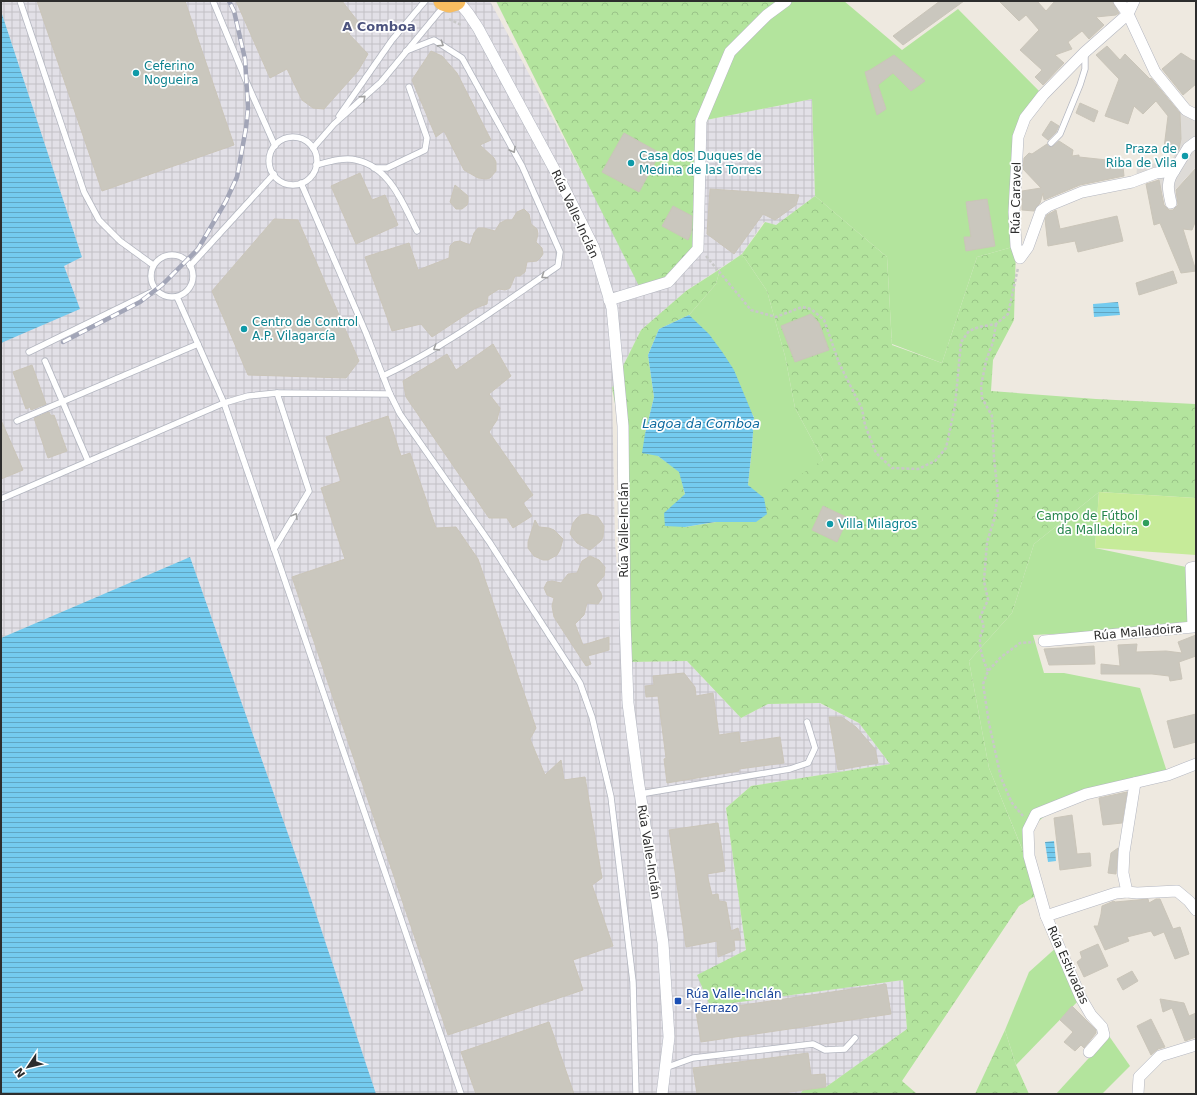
<svg xmlns="http://www.w3.org/2000/svg" width="1197" height="1095" viewBox="0 0 1197 1095" font-family="'DejaVu Sans',sans-serif">
<style>
.industrial{fill:url(#industrial-grid)}
.grass{fill:#b3e49d}
.forest{fill:url(#forest-crowns)}
.pitch{fill:#c6eb99}
.plaza{fill:#dedbd7}
.water{fill:url(#water-rules)}
.building{fill:#cac7be;stroke:#cac5b9}
.lines{fill:none;stroke-linecap:round;stroke-linejoin:round}
.service-casing{stroke:#b3b6c0;stroke-width:7}
.minor-casing{stroke:#b3b6c0;stroke-width:12}
.trunk-casing{stroke:#c8c8c8;stroke-width:20}
.path{stroke:#c8c8c8;stroke-width:2.5;stroke-dasharray:3 2;stroke-linecap:butt}
.service{stroke:#fff;stroke-width:5.5}
.minor{stroke:#fff;stroke-width:11}
.trunk{stroke:#f8bd60;stroke-width:19}
.rail-casing{stroke:#a2a5b7;stroke-width:4.5}
.rail{stroke:#fff;stroke-width:3;stroke-dasharray:9;stroke-linecap:butt}
.oneway{stroke:#a0a0a0}
.culture-dot{fill:#0f9aa8;stroke:#fff;stroke-width:1.5}
.leisure-dot{fill:#2e9e5b;stroke:#fff;stroke-width:1.5}
.transit-dot{fill:#1a4fb4;stroke:#fff;stroke-width:1.5}
.labels{text-anchor:middle;stroke-width:3.5;stroke-linejoin:round;paint-order:stroke}
.culture-label{font-size:12px;fill:#0d838f;stroke:#fff;text-anchor:start}
.street-label{font-size:12px;fill:#2d2d2d;stroke:#fff}
.leisure-label{font-size:12px;fill:#27864d;stroke:#fff;text-anchor:end}
.transit-label{font-size:12px;fill:#164399;stroke:#fff;text-anchor:start}
.neighbourhood-label{font-size:13px;font-weight:bold;fill:#4d547f;stroke:#fff}
.water-label{font-size:13px;font-style:italic;fill:#0e6aa0;stroke:#fff}
</style>
<defs>
<pattern id="industrial-grid" width="8" height="8" patternUnits="userSpaceOnUse"><rect width="8" height="8" fill="#e2e0e7"/><path d="M0 4h8M4 0v8" fill="none" stroke="#c2c0c6"/></pattern>
<pattern id="forest-crowns" width="20" height="18" patternUnits="userSpaceOnUse"><rect width="20" height="18" fill="#b3e49d"/><path d="M2 6a3 3 0 1 1 6 0M12 15a3 3 0 1 1 6 0" fill="none" stroke="#9ac488"/></pattern>
<pattern id="water-rules" width="6" height="5" patternUnits="userSpaceOnUse"><rect width="6" height="5" fill="#74cbef"/><path d="M0 2.5h6" fill="none" stroke="#60a5c2"/></pattern>
</defs>
<rect width="100%" height="100%" fill="#eee9e0"/>
<polygon class="industrial" points="1,1 489,1 491,3 612,229 701,121 812,99 815,196 776,225 764,222 742,254 686,291 641,330 612,388 615,543 626,662 687,661 741,718 768,704 819,703 859,723 890,764 751,786 726,808 746,950 698,975 710,1006 903,980 907,1029 826,1087 803,1090 800,1094 373,1094 190,557 1,638 1,343 64,265 82,257 1,11"/>
<g class="grass">
<polygon points="786,1 844,1 902,50 958,9 1043,95 1018,137 1016,246 977,257 942,363 892,344 887,257 815,196 812,99 701,121 730,52"/>
<polygon points="742,254 767,291 785,356 795,408 823,460 765,506 748,485 752,447 754,417 689,315 716,284 720,269"/>
<polygon points="1099,492 1095,548 1191,568 1193,627 1033,635 1044,673 1064,673 1140,688 1168,775 1058,805 1028,830 1029,856 1023,851 989,768 969,661 1012,613 1034,544"/>
<polygon points="1058,946 1081,998 1016,1065 1005,1030 1029,972"/>
<polygon points="1109,1036 1130,1066 1102,1094 1056,1094"/>
</g>
<g class="forest">
<polygon points="496,1 786,1 730,52 701,140 698,249 668,282 641,290"/>
<polygon points="815,196 887,257 892,345 942,363 977,257 1016,246 1014,320 993,360 991,391 1096,399 1195,404 1196,498 1099,492 1034,544 1012,613 969,661 989,768 1040,893 1019,906 902,1081 917,1094 800,1094 803,1090 826,1087 907,1029 903,980 710,1006 697,975 746,950 726,808 751,786 890,764 859,723 820,703 768,704 741,718 687,661 626,662 624,450 612,388 641,330 686,291 720,269 716,284 689,315 659,329 648,355 654,397 645,434 658,456 680,472 685,495 685,527 766,514 764,498 823,460 795,408 785,356 767,291 742,254 765,222 776,225"/>
<polygon points="1005,1030 1016,1065 1029,1094 975,1094"/>
</g>
<polygon class="pitch" points="1099,492 1196,498 1196,555 1095,548"/>
<polygon class="plaza" points="1179,108 1196,109 1196,167 1175,190 1179,204 1167,208 1158,179 1146,182 1140,185 1136,185 1137,164 1171,163 1177,149 1180,148 1181,120"/>
<g class="water">
<polygon points="1,11 82,257 64,266 80,309 1,343"/>
<polygon points="1118,302 1120,315 1094,317 1093,304"/>
<polygon points="689,315 709,334 723,353 734,370 754,418 752,447 748,485 764,498 767,514 756,522 715,522 685,527 665,526 664,513 685,494 679,472 658,456 642,453 645,434 654,397 648,355 659,329"/>
<polygon points="190,557 310,896 376,1094 1,1094 1,638"/>
<polygon points="1054,841 1056,861 1048,862 1045,842"/>
</g>
<g class="building">
<polygon points="37,1 185,1 234,145 102,191"/>
<polygon points="236,1 342,1 360,24 349,34 368,54 358,71 324,109 313,108 302,100 287,69 270,78"/>
<polygon points="940,1 964,1 903,45 893,36"/>
<polygon points="999,1 1037,1 1046,11 1055,1 1112,1 1119,13 1116,15 1096,17 1104,25 1089,39 1082,31 1068,42 1072,49 1055,55 1064,63 1043,85 1035,77 1042,70 1020,50 1039,30 1026,15 1019,21"/>
<polygon points="1107,46 1120,60 1125,54 1150,79 1151,78 1180,113 1181,139 1179,149 1164,148 1168,116 1156,101 1143,114 1134,106 1128,124 1105,116 1119,79 1096,55"/>
<polygon points="431,51 442,56 457,73 491,140 480,145 494,158 496,162 496,171 490,178 486,179 478,178 464,170 444,131 436,137 412,80"/>
<polygon points="1181,53 1192,60 1196,61 1196,84 1183,95 1162,69"/>
<polygon points="894,55 925,81 911,91 893,73 878,85 886,109 877,115 865,72 870,70"/>
<polygon points="1080,103 1098,111 1094,122 1076,113"/>
<polygon points="1051,121 1059,126 1056,132 1048,140 1042,135"/>
<polygon points="624,133 660,153 639,192 602,172"/>
<polygon points="1059,141 1073,150 1072,156 1079,155 1079,157 1107,160 1110,167 1123,166 1124,176 1080,185 1044,200 1043,193 1040,203 1037,206 1034,211 1022,210 1022,191 1041,188 1023,169 1024,158 1029,153 1032,154 1047,144 1048,146 1052,147"/>
<polygon points="1196,168 1196,220 1192,230 1183,229 1196,271 1181,273 1160,223 1154,225 1146,184 1159,180 1164,205 1169,210 1173,210 1178,205 1176,190"/>
<polygon points="360,173 372,200 385,195 398,225 356,244 331,186"/>
<polygon points="455,185 468,196 468,202 467,205 462,209 456,209 450,202"/>
<polygon points="710,189 799,195 796,205 775,220 763,214 734,254 707,234"/>
<polygon points="987,199 995,246 966,251 964,237 971,237 966,202"/>
<polygon points="673,206 692,216 691,233 688,240 662,226"/>
<polygon points="524,209 529,214 531,224 537,229 538,234 536,242 542,248 543,254 541,257 537,261 527,262 525,272 520,276 515,276 510,288 505,290 499,289 488,296 487,304 476,308 432,337 421,324 392,331 365,257 409,243 418,270 449,258 450,246 454,242 460,241 470,245 474,233 478,228 484,228 495,231 500,223 506,220 512,220 517,212"/>
<polygon points="1056,210 1060,229 1117,216 1123,241 1078,252 1075,241 1048,246 1045,219 1047,215"/>
<polygon points="274,219 298,220 359,361 346,378 248,375 212,291"/>
<polygon points="1173,271 1177,283 1139,295 1136,283"/>
<polygon points="811,314 819,323 829,350 795,362 781,326"/>
<polygon points="493,344 511,376 489,394 500,408 497,420 489,432 533,495 523,503 532,516 513,528 507,518 489,518 406,397 403,381 447,354 456,370"/>
<polygon points="32,365 46,404 31,410 30,407 26,409 13,372"/>
<polygon points="49,412 51,416 54,415 67,451 48,458 34,418"/>
<polygon points="388,416 401,456 410,453 436,528 456,527 478,559 536,728 530,739 545,775 561,760 564,780 585,777 602,878 592,885 613,946 573,960 583,990 448,1035 292,577 345,559 321,488 341,481 326,437"/>
<polygon points="1,420 23,470 1,479"/>
<polygon points="823,506 848,518 837,542 812,530"/>
<polygon points="587,514 598,517 604,526 603,537 601,541 590,550 577,543 570,534 573,523 577,518 581,515"/>
<polygon points="535,520 539,527 549,528 554,530 563,539 560,550 557,555 548,560 543,560 534,556 528,548 528,542"/>
<polygon points="590,556 599,560 605,567 604,576 596,585 601,593 602,598 598,604 587,603 584,615 575,624 583,645 609,637 609,650 588,656 591,664 586,666 554,617 552,606 554,598 547,595 544,588 547,582 552,581 561,583 568,574 577,573 582,561"/>
<polygon points="1196,635 1196,656 1179,662 1182,679 1170,681 1169,676 1152,674 1101,674 1101,664 1120,666 1118,645 1137,644 1136,652 1166,651 1182,653 1178,642"/>
<polygon points="1094,646 1095,664 1049,665 1044,649"/>
<polygon points="684,673 695,687 696,696 713,693 719,735 739,732 740,743 780,737 784,763 739,769 739,771 667,783 664,759 666,758 658,696 646,697 645,686 654,685 653,676"/>
<polygon points="1196,714 1196,742 1174,748 1167,721"/>
<polygon points="829,717 842,717 856,727 875,749 878,763 838,770"/>
<polygon points="1127,792 1122,823 1103,825 1099,798"/>
<polygon points="1072,815 1077,854 1090,853 1091,866 1060,870 1054,818"/>
<polygon points="718,823 725,871 707,874 712,895 718,894 719,901 726,902 731,931 738,928 741,940 734,940 735,950 718,957 717,941 686,947 669,830"/>
<polygon points="1118,848 1116,874 1108,873 1111,853"/>
<polygon points="1148,899 1149,903 1156,899 1160,899 1173,929 1180,927 1189,954 1175,959 1164,932 1154,936 1151,931 1127,937 1129,941 1105,950 1094,926 1098,926 1101,914 1102,906 1114,901 1115,902"/>
<polygon points="1098,944 1108,966 1084,977 1077,962 1082,958 1080,952"/>
<polygon points="1132,971 1138,981 1123,990 1117,979"/>
<polygon points="886,984 891,1014 701,1042 696,1012"/>
<polygon points="1160,999 1184,1003 1189,1016 1196,1013 1196,1037 1185,1041 1172,1008 1163,1012"/>
<polygon points="1072,1006 1096,1030 1096,1033 1084,1048 1081,1045 1075,1051 1064,1042 1073,1032 1060,1020"/>
<polygon points="1151,1019 1165,1047 1158,1049 1151,1055 1137,1026"/>
<polygon points="549,1022 574,1094 476,1094 461,1052"/>
<polygon points="808,1053 811,1075 825,1074 826,1087 775,1094 697,1094 693,1068"/>
</g>
<g class="lines">
<g class="service-casing">
<g id="service">
<polyline points="20,1 84,192 99,220 120,241 153,265"/>
<polyline points="213,1 247,83 275,146"/>
<polyline points="339,116 392,40 425,1"/>
<circle cx="293" cy="161" r="24"/>
<polyline points="1051,143 1060,134 1080,85 1085,69 1085,53"/>
<polyline points="313,148 334,124 381,82 439,12 446,6"/>
<path d="M 316,165 C 328,162 344,157 356,160 C 390,167 403,204 417,231"/>
<polyline points="374,168 387,168 425,150 427,138 409,87"/>
<polyline points="301,183 366,333 390,394 400,414 490,543 580,683 592,717 611,797 633,982 636,1094"/>
<circle cx="172" cy="276" r="21"/>
<polyline points="190,266 274,174"/>
<polyline points="177,297 224,403 461,1094"/>
<polyline points="29,352 156,290"/>
<polyline points="45,361 88,461"/>
<path d="M 383,376 C 445,347 501,305 558,266 L 560,252 L 522,166 L 462,58 L 434,40 L 406,51"/>
<polyline points="17,421 198,344"/>
<polyline points="1,499 224,403 248,396 277,393 390,394"/>
<polyline points="274,549 309,491 277,393"/>
<polyline points="640,794 790,769 808,763 815,748 807,722"/>
<polyline points="665,1068 693,1058 813,1044 825,1050 845,1049 855,1038"/>
</g>
</g>
<g class="minor-casing">
<g id="minor">
<polyline points="458,1 468,13 478,28 559,178 594,248 612,308 623,426 625,621 628,703 638,779 663,943 669,1037 662,1094"/>
<polyline points="1119,1 1128,14 1155,72 1186,110 1196,115"/>
<polyline points="1134,1 1128,14 1085,52 1043,95 1025,118 1018,137 1014,212 1016,246 1020,258 1028,247 1041,211 1048,206 1082,192 1132,182 1156,173 1174,171 1188,148 1196,142"/>
<path d="M 1171,203 C 1168,190 1166,182 1174,171"/>
<polyline points="609,300 668,282 698,249 701,121 730,52 767,15 786,1"/>
<polyline points="1044,641 1193,627 1191,568 1196,567"/>
<polyline points="1127,892 1137,893 1177,891 1189,901 1196,910"/>
<polyline points="1046,916 1116,893 1127,892 1123,873 1124,852 1135,783"/>
<polyline points="1089,1052 1104,1035 1102,1027 1091,1015 1081,998 1046,916 1029,856 1028,830 1036,814 1086,794 1168,775 1196,764"/>
<polyline points="1138,1094 1139,1077 1160,1056 1196,1045"/>
</g>
</g>
<g class="trunk-casing">
<polyline id="trunk" points="443,1 449,3 456,1"/>
</g>
<g class="path">
<polyline points="449,19 461,25"/>
<polyline points="706,256 751,310 776,317 802,307 811,309 824,320 839,363 862,409 865,425 876,453 892,468 918,469 935,461 946,448 955,406 961,342 969,331 979,327 996,324 1008,314 1018,268"/>
<path d="M 988,671 C 984,662 980,651 980,642 C 979,631 988,630 980,617 L 988,600 L 984,581 L 987,542 L 994,520 L 998,495 L 994,458 L 992,416 L 982,398 L 981,386 L 986,361 L 993,342 L 996,324"/>
<polyline points="1023,816 1012,803 1001,778 989,723 983,684 988,671 1001,657 1020,643 1034,642"/>
</g>
<use href="#service" class="service"/>
<use href="#minor" class="minor"/>
<use href="#trunk" class="trunk"/>
<g class="rail-casing">
<polyline id="rail" points="63,342 140,302 162,285 198,249 226,201 237,177 246,128 248,108 245,59 234,11 229,1"/>
</g>
<use href="#rail" class="rail"/>
</g>
<defs><path id="oneway-chevron" d="M-2-3.5L2.5 0L-2 3.5" fill="none" stroke-width="1.6" stroke-linecap="round" stroke-linejoin="round"/></defs>
<g class="oneway">
<use href="#oneway-chevron" transform="translate(441 44) rotate(33)"/>
<use href="#oneway-chevron" transform="translate(363 98) rotate(-42)"/>
<use href="#oneway-chevron" transform="translate(513 150) rotate(61)"/>
<use href="#oneway-chevron" transform="translate(544 276) rotate(146)"/>
<use href="#oneway-chevron" transform="translate(436 348) rotate(147)"/>
<use href="#oneway-chevron" transform="translate(295 516) rotate(-59)"/>
</g>
<g class="culture-dot">
<circle cx="136" cy="73" r="4"/>
<circle cx="1185" cy="156" r="4"/>
<circle cx="631" cy="163" r="4"/>
<circle cx="244" cy="329" r="4"/>
<circle cx="830" cy="524" r="4"/>
</g>
<circle class="leisure-dot" cx="1146" cy="523" r="4"/>
<rect class="transit-dot" x="674" y="997" width="8" height="8" rx="2"/>
<g class="labels">
<g class="culture-label">
<text x="144" y="70">Ceferino<tspan x="144" dy="14">Nogueira</tspan></text>
<text x="1177" y="153" text-anchor="end">Praza de<tspan x="1177" dy="14">Riba de Vila</tspan></text>
<text x="639" y="160">Casa dos Duques de<tspan x="639" dy="14">Medina de las Torres</tspan></text>
<text x="252" y="326">Centro de Control<tspan x="252" dy="14">A.P. Vilagarcía</tspan></text>
<text x="838" y="528">Villa Milagros</text>
</g>
<g class="street-label">
<text transform="translate(1016 198) rotate(-89)" y="4">Rúa Caravel</text>
<text transform="translate(575 214) rotate(65)" y="4">Rúa Valle-Inclán</text>
<text transform="translate(624 530) rotate(-90)" y="4">Rúa Valle-Inclán</text>
<text transform="translate(1138 632) rotate(-5)" y="4">Rúa Malladoira</text>
<text transform="translate(649 852) rotate(81)" y="4">Rúa Valle-Inclán</text>
<text transform="translate(1068 965) rotate(66)" y="4">Rúa Estivadas</text>
</g>
<g class="leisure-label">
<text x="1138" y="520">Campo de Fútbol<tspan x="1138" dy="14">da Malladoira</tspan></text>
</g>
<g class="transit-label">
<text x="686" y="998">Rúa Valle-Inclán<tspan x="686" dy="14">- Ferrazo</tspan></text>
</g>
<g class="neighbourhood-label">
<text x="379" y="31">A Comboa</text>
</g>
<g class="water-label">
<text x="701" y="428">Lagoa da Comboa</text>
</g>
</g>
<rect width="1197" height="1095" fill="none" stroke="#2d2d2d" stroke-width="4"/>
<g transform="translate(28 1067) rotate(235)" stroke="#ffffff" stroke-width="3" paint-order="stroke">
<path d="M0-3L7 15L0 10L-7 15Z" fill="#2d2d2d"/>
<text y="-6" font-size="11" font-weight="bold" text-anchor="middle" fill="#2d2d2d">N</text>
</g>
</svg>
